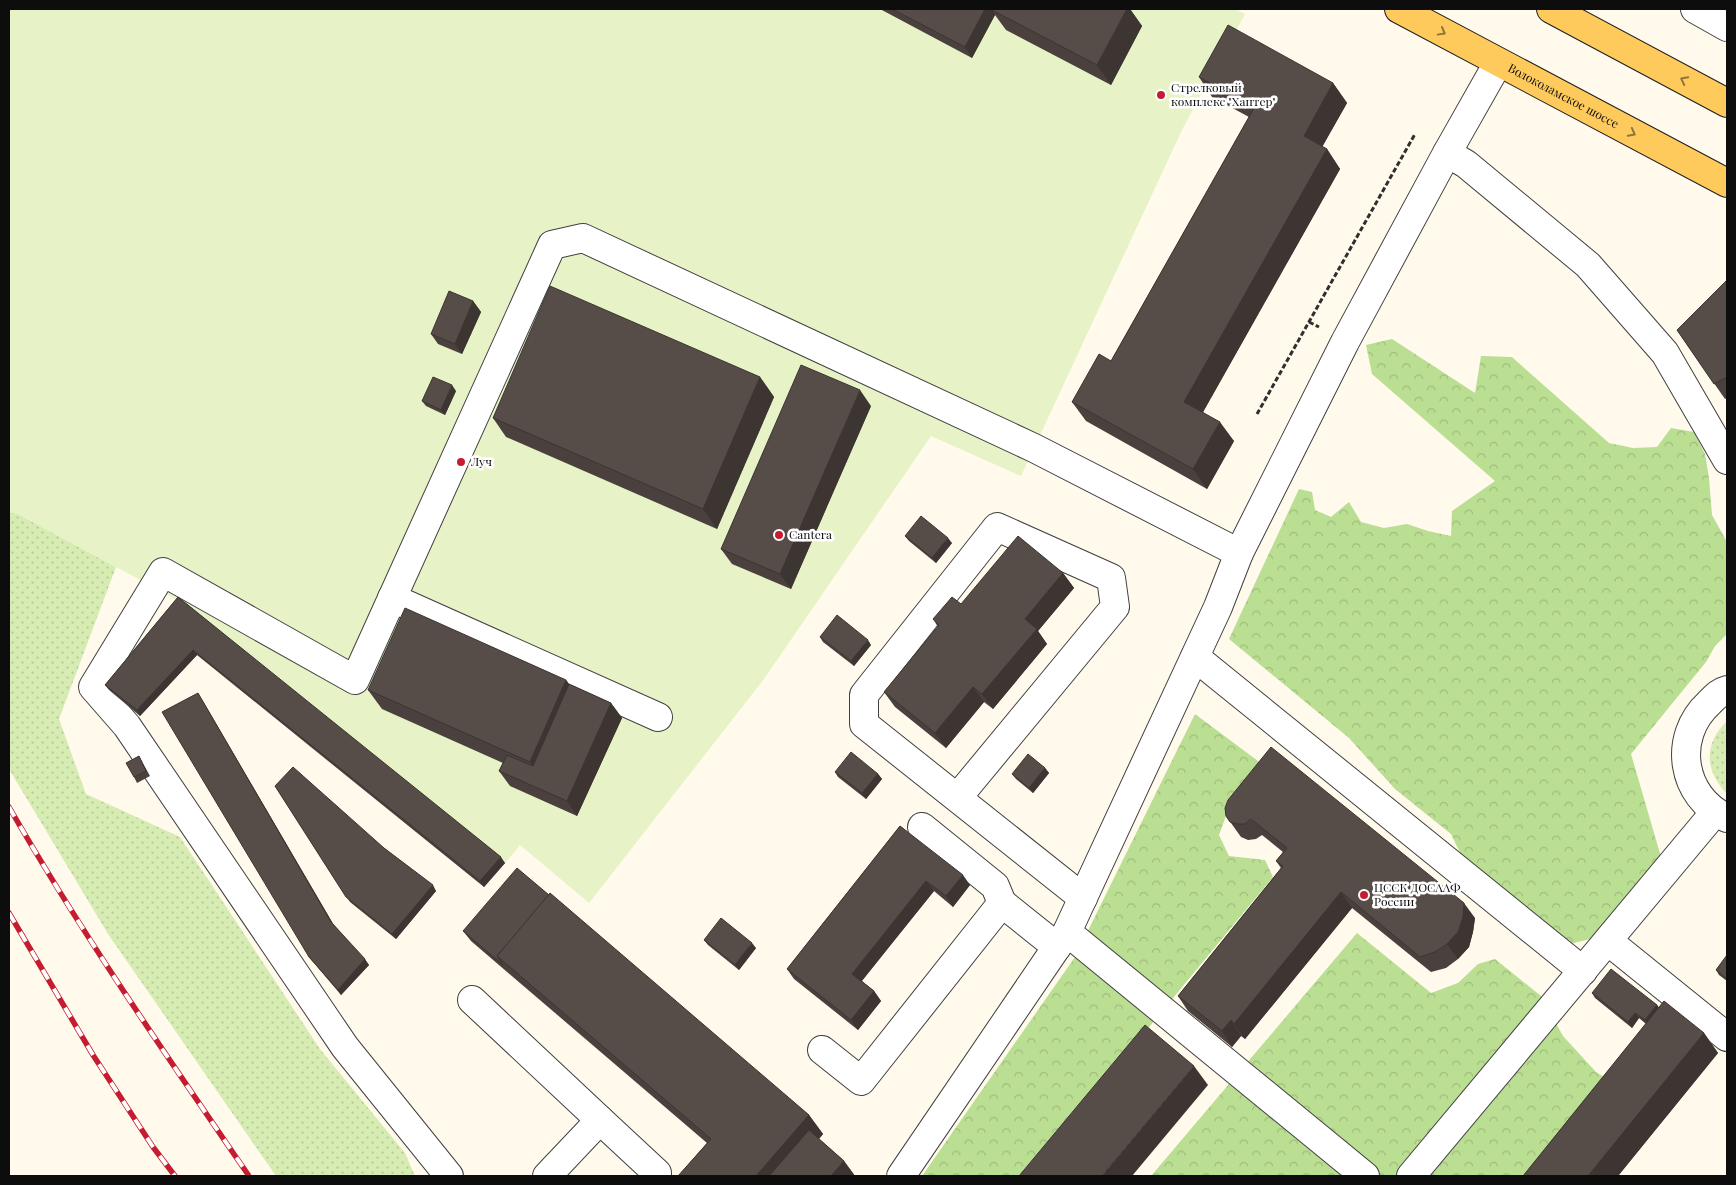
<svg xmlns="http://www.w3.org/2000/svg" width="1736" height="1185" viewBox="0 0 1736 1185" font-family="'Playfair Display',serif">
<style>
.grass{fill:url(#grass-dots)}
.forest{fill:url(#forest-crowns)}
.pitch{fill:#e7f3c6}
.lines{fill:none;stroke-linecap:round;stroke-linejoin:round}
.minor-casing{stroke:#404040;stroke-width:30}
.major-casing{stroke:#1e1e1e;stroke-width:30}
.path{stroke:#2f2f2f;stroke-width:3;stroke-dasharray:5 2.5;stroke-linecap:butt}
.minor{stroke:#fff;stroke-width:28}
.major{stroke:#ffca5c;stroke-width:28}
.rail-casing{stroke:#c61c32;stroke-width:5.5}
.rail{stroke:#fff;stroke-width:4;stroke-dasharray:11;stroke-linecap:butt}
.wall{fill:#4a413e}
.shaded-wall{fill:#3c3532}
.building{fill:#564c48;stroke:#3c3532}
.oneway{stroke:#927538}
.poi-dot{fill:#c61c32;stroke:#fff;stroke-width:2}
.labels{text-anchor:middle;stroke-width:5;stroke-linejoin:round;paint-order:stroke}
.poi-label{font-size:12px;fill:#0d0d0d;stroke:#fff;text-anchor:start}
.street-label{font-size:12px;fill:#0d0d0d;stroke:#fff}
</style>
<defs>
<pattern id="grass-dots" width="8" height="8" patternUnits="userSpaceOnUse" patternTransform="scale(1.25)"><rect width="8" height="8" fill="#d6ecb3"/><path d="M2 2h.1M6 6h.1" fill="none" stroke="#b6c999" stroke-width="1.8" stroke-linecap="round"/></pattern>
<pattern id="forest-crowns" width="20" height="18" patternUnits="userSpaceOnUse" patternTransform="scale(1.25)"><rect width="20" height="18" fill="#bade92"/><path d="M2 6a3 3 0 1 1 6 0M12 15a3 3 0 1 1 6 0" fill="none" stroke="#9fbd7d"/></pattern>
</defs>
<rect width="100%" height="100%" fill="#fffaec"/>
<g class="grass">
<polygon points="9,512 18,514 116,567 59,719 86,794 180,837 320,1049 405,1153 415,1176 276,1176 108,934 9,769"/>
<path d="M 1727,721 L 1727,794 C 1705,771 1703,744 1727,721 Z"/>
</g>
<g class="forest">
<polygon points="1392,339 1475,393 1481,356 1512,357 1609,443 1633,448 1657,447 1671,428 1694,432 1705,454 1709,478 1712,515 1727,542 1727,634 1715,646 1706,662 1631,754 1661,857 1594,938 1566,945 1466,865 1451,834 1395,789 1349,738 1229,639 1299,489 1312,492 1315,510 1331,517 1349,502 1361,522 1384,528 1407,524 1428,531 1451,536 1452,511 1495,481 1372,374 1366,345"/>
<polygon points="1195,714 1262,764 1227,813 1219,835 1229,856 1265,860 1273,877 1026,1176 922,1176 1075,957"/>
<polygon points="1357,933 1431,993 1458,983 1478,964 1495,959 1541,996 1563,1036 1596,1072 1615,1084 1543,1176 1151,1176"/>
</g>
<polygon class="pitch" points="9,9 1235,9 1245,14 1183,128 1021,476 931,436 764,679 589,903 520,845 505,863 181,602 18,514 9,512"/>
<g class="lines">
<g class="minor-casing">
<g id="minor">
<polyline points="1695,9 1727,27"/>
<polyline points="1447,153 1466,164 1588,265 1665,353 1727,460"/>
<polyline points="392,598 658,717"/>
<polyline points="1195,657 1583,971"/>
<path d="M 1727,690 C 1719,692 1715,697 1709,703 C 1672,737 1681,797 1727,818"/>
<polyline points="957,798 1115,607 1111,578 997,527 864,695 864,724 1083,898"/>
<polyline points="922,827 995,886 1002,903"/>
<polyline points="1067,932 1365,1176"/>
<polyline points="1608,941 1727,1037"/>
<polyline points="472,1000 600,1120 547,1176"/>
<polyline points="822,1050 861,1081 1002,903 1057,947"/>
<polyline points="600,1120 657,1173 657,1176"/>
<polyline points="449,1176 345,1047 127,726 93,687 163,572 355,680 552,245 583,238 1034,448 1239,553"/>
<polyline points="901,1176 1067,932 1218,607 1239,553 1345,342 1447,153 1498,63"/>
<polyline points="1411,1176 1715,812"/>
</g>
</g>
<g class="major-casing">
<g id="major">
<path id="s1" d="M 1399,9 L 1727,183"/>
<polyline points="1551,9 1727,103"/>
</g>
</g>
<g class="path">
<polyline points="1309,322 1319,327"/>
<polyline points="1257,414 1415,134"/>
</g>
<use href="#minor" class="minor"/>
<use href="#major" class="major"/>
<g class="rail-casing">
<g id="rail">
<path d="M 9,807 C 82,934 166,1055 249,1176"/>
<polyline points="9,913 93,1055 153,1147 175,1176"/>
</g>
</g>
<use href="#rail" class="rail"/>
</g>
<g class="wall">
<polygon points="880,9 1130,9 1142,26 1111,85 1006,30 995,15 972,58"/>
<polygon points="1199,77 1333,83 1347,103 1322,147 1327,149 1340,169 1203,412 1234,441 1207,489 1086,421 1072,402 1111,361 1249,117 1212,97"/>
<polygon points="1727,280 1727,398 1725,399 1677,330"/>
<polygon points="473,301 481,312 462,354 438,344 431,334"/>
<polygon points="760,377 774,397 717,529 506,437 493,418"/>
<polygon points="456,391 445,415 426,406 422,401"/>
<polygon points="871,406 791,589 732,564 721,549"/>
<polygon points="905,536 952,543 936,563 909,541"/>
<polygon points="1063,573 1074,588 1038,631 1047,644 993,709 984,702 946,748 895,707 884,692 938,627 933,619 961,604"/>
<polygon points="178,597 505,863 484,887 197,655 140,716 109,690 105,685"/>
<polygon points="820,637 871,645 854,666 823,642"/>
<polygon points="566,680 569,684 611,703 622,718 577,816 510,786 499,771 503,763 382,709 368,690"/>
<polygon points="201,698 333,924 369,965 341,995 309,957"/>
<polygon points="139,756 150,776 137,783 134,777"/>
<polygon points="1045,768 1049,773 1033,793 1016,779 1012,774"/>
<polygon points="835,772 878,774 882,779 866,799 838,777"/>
<polygon points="275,786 384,848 436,891 396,939 350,902"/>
<polygon points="1225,808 1475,918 1473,932 1469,947 1458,959 1446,968 1431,972 1352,908 1245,1039 1241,1036 1232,1047 1188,1011 1178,996 1281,868 1276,861 1283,852 1262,835 1256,839 1248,840 1241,837 1226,816"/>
<polygon points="900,826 970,885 953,907 934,891 862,981 874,991 881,1001 858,1030 794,979 787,969"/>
<polygon points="463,931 809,1115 823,1134 819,1139 844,1161 855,1176 678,1176 707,1143 471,941"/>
<polygon points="704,940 756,948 739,970 708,945"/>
<polygon points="1727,955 1727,981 1719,975 1716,970"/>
<polygon points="1592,993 1657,1005 1659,1008 1704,1033 1718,1053 1618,1176 1523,1176 1646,1024 1639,1018 1632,1028 1595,998"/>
</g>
<g class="shaded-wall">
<polygon points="985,9 998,9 992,10 995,15 972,58 965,47"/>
<polygon points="1127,9 1130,9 1142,26 1111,85 1097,65"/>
<polygon points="1333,83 1347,103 1317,156 1304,136"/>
<polygon points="1327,149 1340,169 1198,421 1184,402"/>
<polygon points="473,301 481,312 462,354 455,344"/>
<polygon points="760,377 774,397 717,529 703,509"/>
<polygon points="452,385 456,391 445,415 441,410"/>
<polygon points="860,390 871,406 791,589 780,574"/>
<polygon points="1220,422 1234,441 1207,489 1193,469"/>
<polygon points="948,538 952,543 936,563 932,558"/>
<polygon points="1063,573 1074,588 1038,631 1047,644 993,709 982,694 1025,619"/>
<polygon points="868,640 871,645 854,666 851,661"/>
<polygon points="193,650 197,655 140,716 137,710"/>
<polygon points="566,680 580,699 543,781 530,762"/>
<polygon points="973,687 984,702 946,748 935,733"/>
<polygon points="198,693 201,698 335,927 331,922"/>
<polygon points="611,703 622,718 577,816 567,801"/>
<polygon points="1045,768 1049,773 1033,793 1029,788"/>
<polygon points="878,774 882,779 866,799 862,793"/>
<polygon points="501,857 505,863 484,887 480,881"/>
<polygon points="963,875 970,885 953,907 946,896"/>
<polygon points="926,881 934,891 859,984 852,974"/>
<polygon points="433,885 436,891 396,939 392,934"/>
<polygon points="1341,892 1352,908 1245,1039 1234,1024"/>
<polygon points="1464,903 1475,918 1473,932 1469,947 1458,959 1447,944"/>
<polygon points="752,943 756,948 739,970 735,965"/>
<polygon points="365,959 369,965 341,995 338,990"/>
<polygon points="874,991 881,1001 858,1030 851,1020"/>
<polygon points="1657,1005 1661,1010 1649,1025 1645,1020"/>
<polygon points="1635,1013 1639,1018 1632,1028 1628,1022"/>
<polygon points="1231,1020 1241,1036 1232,1047 1222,1031"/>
<polygon points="1704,1033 1718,1053 1618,1176 1588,1176"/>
<polygon points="1194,1066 1208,1085 1132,1176 1102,1176"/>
<polygon points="809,1115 823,1134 787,1176 756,1176"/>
<polygon points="844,1161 855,1176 831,1176"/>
</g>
<g class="building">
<polygon points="892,9 985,9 965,47"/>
<polygon points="993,9 1127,9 1097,65 992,10"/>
<polygon points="1228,25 1333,83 1304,136 1327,149 1184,402 1220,422 1193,469 1072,402 1099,354 1111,361 1254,108 1199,77"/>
<polygon points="1727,280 1727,377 1714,384 1677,330"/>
<polygon points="550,286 760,377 703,509 493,418"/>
<polygon points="449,291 473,301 455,344 431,334"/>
<polygon points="801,365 860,390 780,574 721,549"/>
<polygon points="433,377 452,385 441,410 422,401"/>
<polygon points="921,516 948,538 932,558 905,536"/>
<polygon points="1018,536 1063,573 1025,619 1037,629 982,694 973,687 935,733 884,692 939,625 933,619 952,597 961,604"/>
<polygon points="178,597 501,857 480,881 193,650 137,710 105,685"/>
<polygon points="405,608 566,680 530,762 368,690"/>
<polygon points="837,615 868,640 851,661 820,637"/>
<polygon points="569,684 611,703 567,801 499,771 507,755 533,766"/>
<polygon points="198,693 331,922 365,959 338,990 309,957 162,712"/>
<polygon points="1271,747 1464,903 1463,917 1458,932 1447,944 1435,952 1420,957 1341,892 1234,1024 1231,1020 1222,1031 1178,996 1283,866 1276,861 1287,848 1251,819 1245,824 1237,824 1230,822 1226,816 1225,808 1228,800"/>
<polygon points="851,752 878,774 862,793 835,772"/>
<polygon points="1028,754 1045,768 1029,788 1012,774"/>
<polygon points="139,756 146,771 134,777 126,763"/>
<polygon points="293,767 384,848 433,885 392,934 346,897 275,786"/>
<polygon points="900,826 963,875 946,896 926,881 852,974 874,991 851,1020 787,969"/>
<polygon points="517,868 549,895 497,956 503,965 463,931"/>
<polygon points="550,893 809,1115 756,1176 678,1176 711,1139 497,956"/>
<polygon points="721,918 752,943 735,965 704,940"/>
<polygon points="1727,955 1727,979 1716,970"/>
<polygon points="1611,969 1657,1005 1645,1020 1635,1013 1628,1022 1592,993"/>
<polygon points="1664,1001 1704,1033 1588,1176 1523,1176"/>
<polygon points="1145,1025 1194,1066 1102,1176 1019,1176"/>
<polygon points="809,1130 844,1161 831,1176 769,1176"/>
</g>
<defs><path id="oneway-chevron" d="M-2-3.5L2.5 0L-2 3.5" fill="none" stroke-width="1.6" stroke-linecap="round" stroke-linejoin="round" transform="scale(1.25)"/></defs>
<g class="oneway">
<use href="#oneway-chevron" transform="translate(1442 32) rotate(29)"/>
<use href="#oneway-chevron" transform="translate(1684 80) rotate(-153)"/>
<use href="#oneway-chevron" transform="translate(1632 133) rotate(28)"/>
</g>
<g class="poi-dot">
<circle cx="1161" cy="95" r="5"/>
<circle cx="461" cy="462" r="5"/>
<circle cx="779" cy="535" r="5"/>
<circle cx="1364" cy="895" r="5"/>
</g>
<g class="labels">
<g class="poi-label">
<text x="1171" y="92">Стрелковый<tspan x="1171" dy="14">комплекс "Хантер"</tspan></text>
<text x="471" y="466">Луч</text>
<text x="789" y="539">Cantera</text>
<text x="1374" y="892">ЦССК ДОСААФ<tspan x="1374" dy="14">России</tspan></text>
</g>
<g class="street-label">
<text dy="4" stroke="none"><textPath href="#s1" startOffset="186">Волоколамское шоссе</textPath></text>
</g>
</g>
<rect width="1736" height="1185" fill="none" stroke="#0d0d0d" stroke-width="20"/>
</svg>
